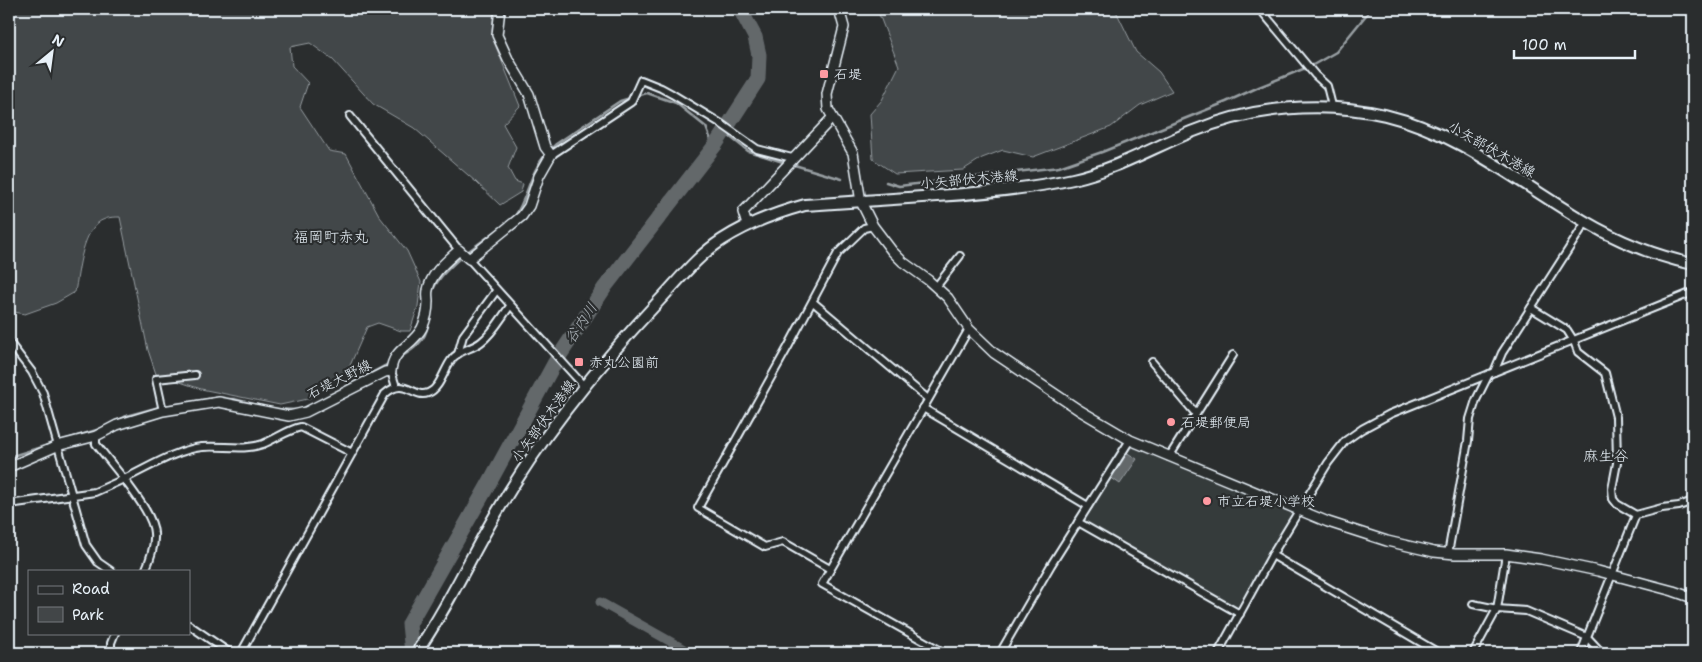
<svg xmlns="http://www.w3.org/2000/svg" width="1702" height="662" viewBox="0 0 1702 662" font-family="'Shantell Sans','Klee One',sans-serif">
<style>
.built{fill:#363a3b}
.green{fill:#424648;stroke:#959ca0}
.water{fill:#63686b;stroke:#989fa3}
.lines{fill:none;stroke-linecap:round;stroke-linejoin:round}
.stream{stroke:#989fa3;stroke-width:2.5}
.canal{stroke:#63686b;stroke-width:9}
.river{stroke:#63686b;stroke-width:15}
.street-casing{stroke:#e8f1f8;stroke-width:10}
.secondary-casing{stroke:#e8f1f8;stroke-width:12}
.primary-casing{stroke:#e8f1f8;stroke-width:14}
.street{stroke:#2a2d2e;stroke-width:6}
.secondary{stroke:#2a2d2e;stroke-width:9}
.primary{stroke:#2a2d2e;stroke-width:10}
.poi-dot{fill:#ff9aa2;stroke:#2a2d2e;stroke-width:2}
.labels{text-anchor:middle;stroke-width:4.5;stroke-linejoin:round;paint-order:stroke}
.poi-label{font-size:14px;fill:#e8f1f8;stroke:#2a2d2e;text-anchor:start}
.street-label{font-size:14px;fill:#e8f1f8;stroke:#2a2d2e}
.neighbourhood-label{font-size:15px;fill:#e8f1f8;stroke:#2a2d2e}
.water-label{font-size:15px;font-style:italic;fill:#acb3b9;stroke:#2a2d2e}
</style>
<rect width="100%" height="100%" fill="#2a2d2e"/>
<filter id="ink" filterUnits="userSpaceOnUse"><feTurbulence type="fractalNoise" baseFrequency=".02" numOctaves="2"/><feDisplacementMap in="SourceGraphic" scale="10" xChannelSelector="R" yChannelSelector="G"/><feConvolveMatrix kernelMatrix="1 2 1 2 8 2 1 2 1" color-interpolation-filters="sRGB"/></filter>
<g filter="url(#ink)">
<polygon class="built" points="1130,444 1292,514 1237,607 1234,608 1082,521"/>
<g class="green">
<path d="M 9,9 L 494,9 L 492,30 L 494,42 L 520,106 L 503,124 L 516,147 L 508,168 L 515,181 L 523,184 L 521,192 L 500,205 L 476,182 L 414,128 L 373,104 L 333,60 L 310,43 L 290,47 L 292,66 L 308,83 L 300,107 L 329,151 L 346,154 L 380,217 L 407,251 L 421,282 L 418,306 L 410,331 L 401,331 L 378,323 L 367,327 L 348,370 L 308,399 L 280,405 L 201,389 L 156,374 L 148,350 L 120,217 C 115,217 109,217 105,219 C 82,226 79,272 75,292 L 56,303 L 25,314 L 9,311 Z"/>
<polygon points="877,9 1115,9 1136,52 1159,72 1172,91 1140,105 1111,127 1033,157 1003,150 982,158 963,170 895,174 873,159 870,114 882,100 899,66"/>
<polygon points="1299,9 1342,9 1337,15"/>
</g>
<polygon class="water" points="1126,452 1137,459 1120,484 1110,477"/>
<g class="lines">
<g class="stream">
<polyline points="724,132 748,151 786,163"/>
<polyline points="551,149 556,144 620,101 647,93 676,103 706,127 711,140 716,144"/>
<polyline points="791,164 842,179"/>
<polyline points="886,182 899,186 1059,167 1102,152 1226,102 1259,87 1313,65 1336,52 1371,9"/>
<path d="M 513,219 C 528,199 529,172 547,153"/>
<polyline points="466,253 500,228"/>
<path d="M 431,294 C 438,277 449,268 462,256"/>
<path d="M 399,358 C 413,350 426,341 428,324"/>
<polyline points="223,399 234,399 262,406"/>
<polyline points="311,405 390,363"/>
<polyline points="275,409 297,410"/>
<polyline points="117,421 126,416 159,407 215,398"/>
<polyline points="9,457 103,428"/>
</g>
<polyline class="canal" points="600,602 691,653"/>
<polyline class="river" points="412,653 409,624 487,487 554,364 605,287 716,144 758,79 759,55 755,37 740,9"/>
<g class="street-casing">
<g id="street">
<polyline points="1260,9 1315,75 1327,86 1332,106"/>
<polyline points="350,116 459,250"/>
<polyline points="551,155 631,102 641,80 661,88 672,94 720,123 757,149 792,158"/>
<polyline points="469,259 584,386"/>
<polyline points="936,287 960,256"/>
<polyline points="813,302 928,399"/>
<polyline points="1531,308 1567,330 1574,341 1578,352 1605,373 1616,417 1617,463 1612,489 1613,499 1617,504 1636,515"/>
<polyline points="9,342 32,372 43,393 86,545 98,562 111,571"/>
<polyline points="458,354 463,336 496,291"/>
<polyline points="1152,362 1196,414"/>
<polyline points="391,371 396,387"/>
<polyline points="1494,372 1502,353 1586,222"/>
<polyline points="923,408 1088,506"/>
<polyline points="163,411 156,379 195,375"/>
<path d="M 96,436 L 96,444 L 124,479 C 148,468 175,450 202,447 C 222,445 243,451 263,444 C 276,439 287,430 301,427 L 352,453"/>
<polyline points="1169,457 1233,355"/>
<path d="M 9,504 L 95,492 L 124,479 C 134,493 153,516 154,533 C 155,545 150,560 145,571"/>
<polyline points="1078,522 1240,614"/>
<polyline points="1448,554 1468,441 1470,419 1476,400 1489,374"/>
<polyline points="1272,555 1439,653"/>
<polyline points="830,569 783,542 765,547 698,508 788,347 838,253 864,228 873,226"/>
<polyline points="1473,604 1497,609 1526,611 1587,637 1581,653"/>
<polyline points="189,625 230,653"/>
<polyline points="111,653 111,643 115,633"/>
<path d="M 241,653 L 385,394 C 405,376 413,399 428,393 C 440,389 444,369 452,359 C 459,350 472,349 481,342 C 493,333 501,318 510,306"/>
<polyline points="945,653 822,584 969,329"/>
<polyline points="1000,653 1051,565 1130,440"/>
<polyline points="1218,653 1272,555 1328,463 1345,441 1362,429 1390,414 1693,292"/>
<polyline points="1473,653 1497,609 1506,554"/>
<polyline points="1602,653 1587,637 1636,515 1662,508 1679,506 1690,502 1693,496"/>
</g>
</g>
<g class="secondary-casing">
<g id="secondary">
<polyline points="839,9 844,27 827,94 828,109 853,153 861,202 873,226 892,251 903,262 928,280 948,298 969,329 994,353 1079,410 1130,440 1328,522 1387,541 1434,552 1455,554 1506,554 1541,559 1598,571 1673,591 1693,598"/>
<polyline points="747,225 743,212 832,118"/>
<path d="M 9,467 L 57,446 L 96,436 L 117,425 L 163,411 L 219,402 L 289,416 L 306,412 L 385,372 L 391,371 C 393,348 412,347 422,328 C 426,320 428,311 428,301 C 428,298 427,294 428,290 C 431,273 447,261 459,250 L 469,259 L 522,216 L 529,206 L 539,176 L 551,155 L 545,147 L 529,94 L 508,59 L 497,35 L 500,9"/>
</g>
</g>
<g class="primary-casing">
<path id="primary" d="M 416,653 C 447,609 469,559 497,512 C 540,438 598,366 657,303 C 678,281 697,256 722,240 C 748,223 776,213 805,205 C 849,202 893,199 937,196 C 983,193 1028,189 1073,179 C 1114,170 1152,148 1191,132 C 1252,107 1320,100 1385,115 C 1460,133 1519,183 1584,221 C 1618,241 1655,256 1693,264"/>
</g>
<use href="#street" class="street"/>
<use href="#secondary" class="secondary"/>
<use href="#primary" class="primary"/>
</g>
</g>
<g class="poi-dot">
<rect x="819" y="69" width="10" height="10" rx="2.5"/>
<rect x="574" y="357" width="10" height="10" rx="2.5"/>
<circle cx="1171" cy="422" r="5"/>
<circle cx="1207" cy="501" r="5"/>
</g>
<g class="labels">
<g class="poi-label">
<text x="834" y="79">石堤</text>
<text x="589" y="367">赤丸公園前</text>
<text x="1181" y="427">石堤郵便局</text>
<text x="1217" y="506">市立石堤小学校</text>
</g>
<g class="street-label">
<text transform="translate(1492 149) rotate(30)" y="5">小矢部伏木港線</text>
<text transform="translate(969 179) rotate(-5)" y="5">小矢部伏木港線</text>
<text transform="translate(339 379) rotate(-27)" y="5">石堤大野線</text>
<text transform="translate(543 421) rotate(-54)" y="5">小矢部伏木港線</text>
</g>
<g class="neighbourhood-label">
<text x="331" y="242">福岡町赤丸</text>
<text x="1606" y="461">麻生谷</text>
</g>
<g class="water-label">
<text transform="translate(581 323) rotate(-56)" y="5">谷内川</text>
</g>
</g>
<rect width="1702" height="662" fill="none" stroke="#2a2d2e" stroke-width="30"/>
<rect x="15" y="15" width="1672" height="632" fill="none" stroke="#e8f1f8" stroke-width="2" filter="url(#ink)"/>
<rect x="28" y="570" width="162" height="65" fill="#2a2d2e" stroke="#767b7f"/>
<rect x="38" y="586" width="25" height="8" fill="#2a2d2e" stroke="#767b7f"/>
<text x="72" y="594" font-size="15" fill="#e8f1f8">Road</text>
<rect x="38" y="607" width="25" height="15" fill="#424648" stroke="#767b7f"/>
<text x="72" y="620" font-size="15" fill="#e8f1f8">Park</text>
<g transform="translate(52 52) rotate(29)" stroke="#2a2d2e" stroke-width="4" paint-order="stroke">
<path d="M0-4L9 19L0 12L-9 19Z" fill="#e8f1f8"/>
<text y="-8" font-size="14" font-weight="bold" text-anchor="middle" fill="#e8f1f8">N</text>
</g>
<path d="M1514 50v8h121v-8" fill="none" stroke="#e8f1f8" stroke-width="2.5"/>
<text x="1522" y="50" font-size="15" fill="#e8f1f8" stroke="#2a2d2e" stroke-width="4" paint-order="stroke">100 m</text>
</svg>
